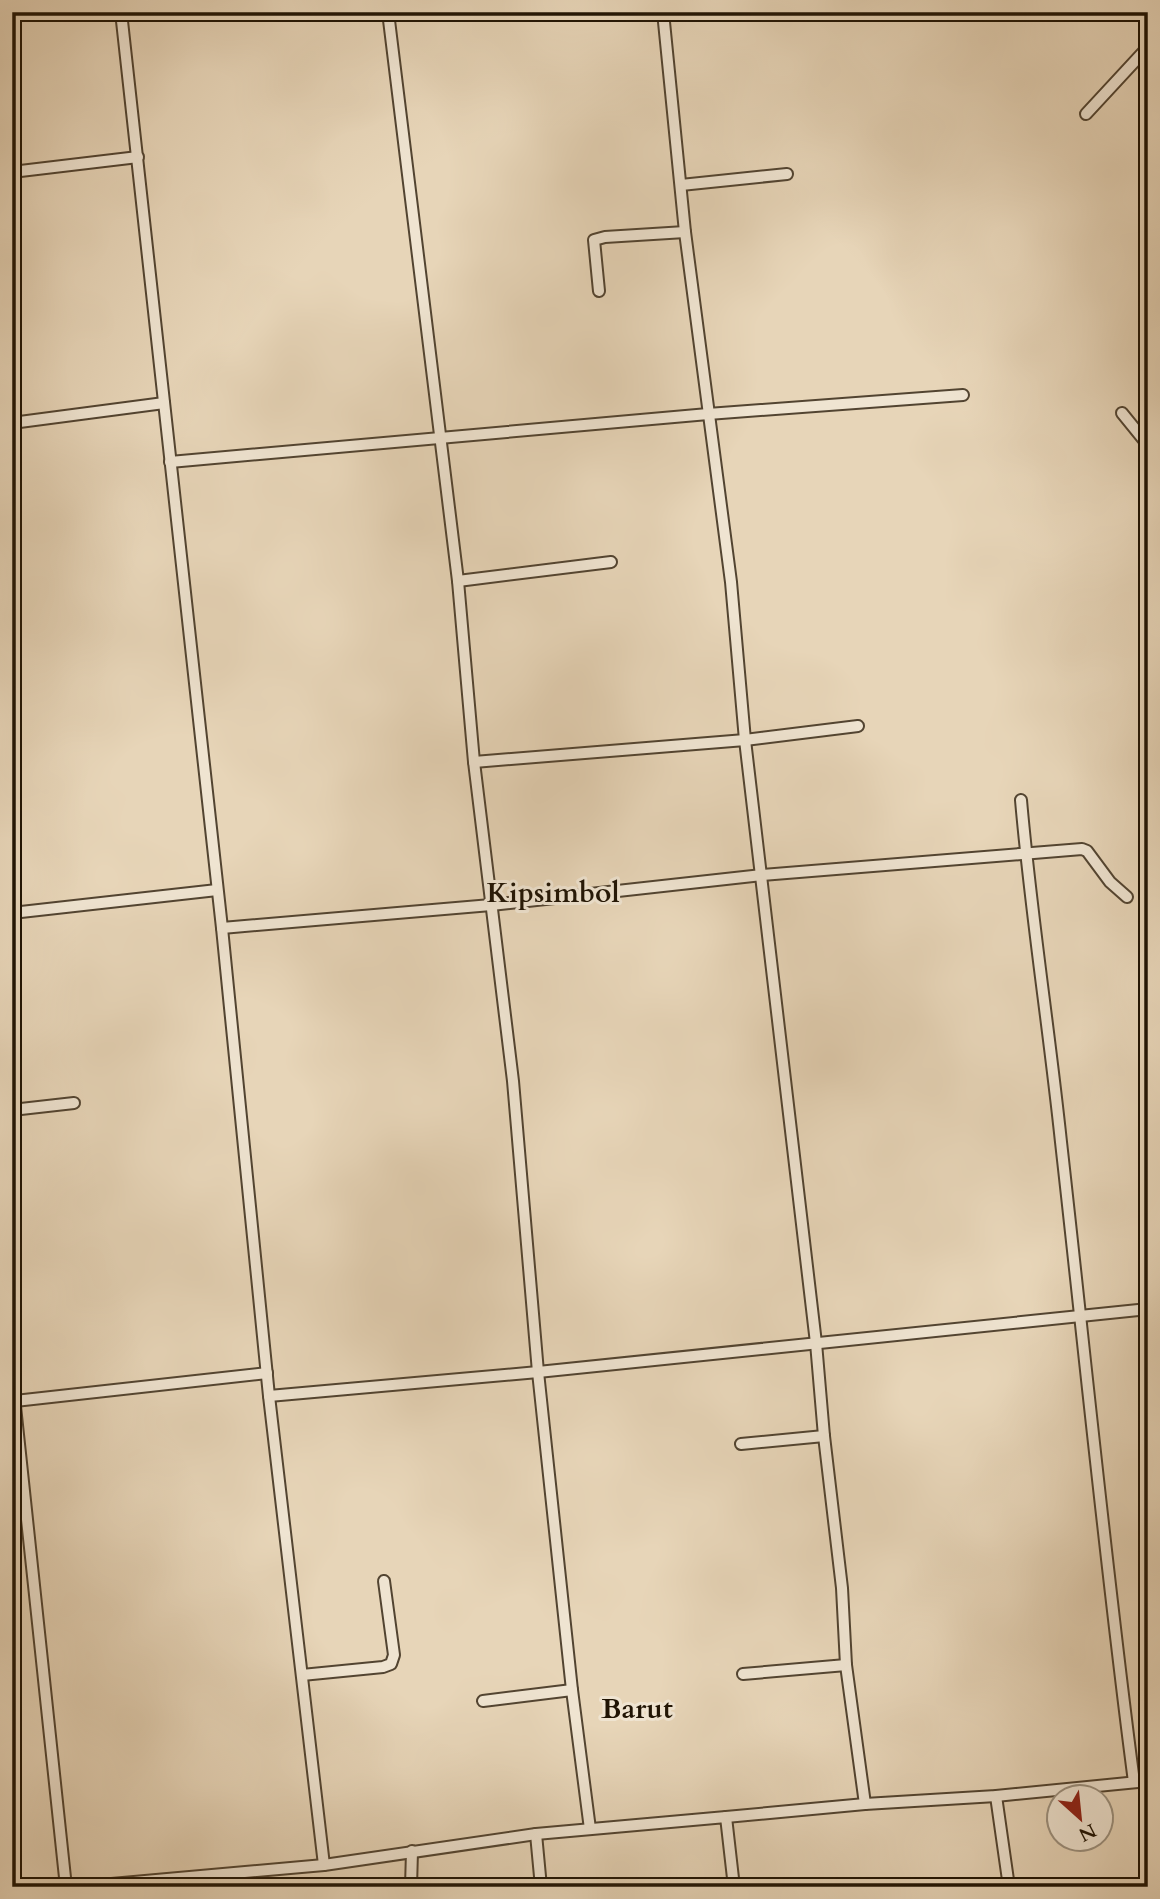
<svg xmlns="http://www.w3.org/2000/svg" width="1160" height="1899" font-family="Cardo,serif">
<rect width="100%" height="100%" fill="#e7d5b8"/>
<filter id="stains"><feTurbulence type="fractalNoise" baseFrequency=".00286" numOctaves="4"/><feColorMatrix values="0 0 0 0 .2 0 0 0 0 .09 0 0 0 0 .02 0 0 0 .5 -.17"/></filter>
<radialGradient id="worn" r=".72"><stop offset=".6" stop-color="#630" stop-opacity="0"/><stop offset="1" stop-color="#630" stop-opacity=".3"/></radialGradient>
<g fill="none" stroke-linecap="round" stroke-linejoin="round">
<g stroke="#524431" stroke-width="14">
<g id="minor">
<polyline points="121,12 222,928 269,1396 324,1865"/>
<polyline points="388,12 458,581 474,762 513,1081 538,1372 572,1690 590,1829"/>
<polyline points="663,12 685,232 731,582 745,740 816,1343 824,1436 842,1588 846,1665 865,1804"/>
<polyline points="1143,12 1148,17"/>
<polyline points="1086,114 1148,47"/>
<polyline points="12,172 138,157"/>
<polyline points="681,185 787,174"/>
<polyline points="599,291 594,240 605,237 685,232"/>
<polyline points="1122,413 1148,445"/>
<polyline points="12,423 164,403"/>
<polyline points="170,462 708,414 963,395"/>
<polyline points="458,581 611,562"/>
<polyline points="474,762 745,740 858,726"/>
<path d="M1021,800C1031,915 1049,1028 1061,1142C1085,1355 1106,1569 1134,1782"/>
<polyline points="12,913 217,890"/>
<polyline points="222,928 491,905 762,875 1082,849 1087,851 1110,882 1127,897"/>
<polyline points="12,1110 74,1103"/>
<polyline points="12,1378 66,1887"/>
<polyline points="269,1396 538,1372 1148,1309"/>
<polyline points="15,1401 267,1373"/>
<polyline points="741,1444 824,1436"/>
<polyline points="743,1674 846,1665"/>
<polyline points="302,1675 383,1667 391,1664 394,1655 384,1581"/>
<polyline points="483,1701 572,1690"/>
<polyline points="996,1796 1009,1887"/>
<polyline points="726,1817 865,1804 996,1796 1148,1781"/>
<polyline points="536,1834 541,1887"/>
<polyline points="78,1887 324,1865 536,1834 726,1817 734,1887"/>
<polyline points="411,1887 412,1851"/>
</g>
</g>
<use href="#minor" stroke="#efe4d1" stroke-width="10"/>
</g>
<g text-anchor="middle" stroke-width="6" stroke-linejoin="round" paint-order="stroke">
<g font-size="28" font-weight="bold" fill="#201404" stroke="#efe4d1">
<text x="553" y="902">Kipsimbol</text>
<text x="637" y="1718">Barut</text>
</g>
</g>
<rect width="1160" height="1899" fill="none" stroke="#e7d5b8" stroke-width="42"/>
<rect x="14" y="14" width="1132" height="1871" fill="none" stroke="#201404" stroke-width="3.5"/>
<rect x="21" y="21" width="1118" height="1857" fill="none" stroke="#201404" stroke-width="2"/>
<g transform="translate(1080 1818) rotate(153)"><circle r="33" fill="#efe4d1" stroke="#9c917f" stroke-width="2"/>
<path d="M0-5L12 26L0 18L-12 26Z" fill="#8f2418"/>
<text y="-10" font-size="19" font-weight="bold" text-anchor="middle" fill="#201404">N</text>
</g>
<rect width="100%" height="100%" filter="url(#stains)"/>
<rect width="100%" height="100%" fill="url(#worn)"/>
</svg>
